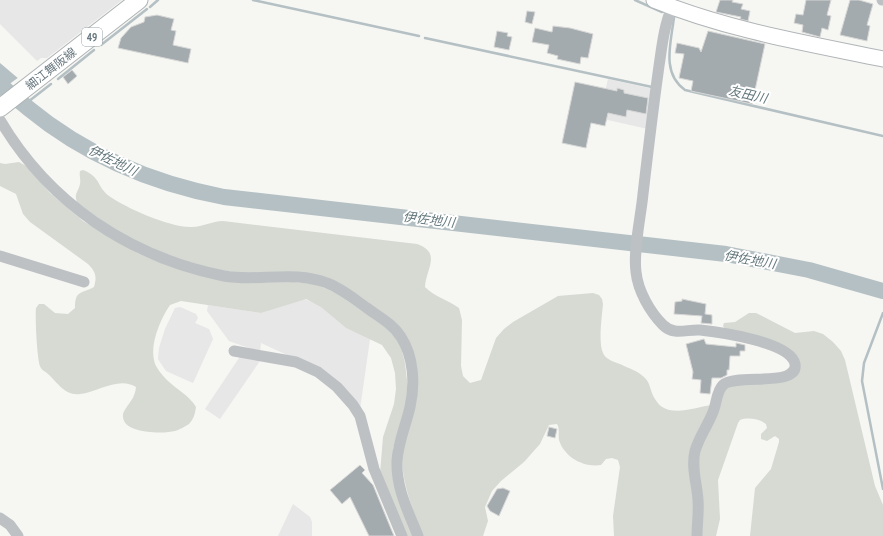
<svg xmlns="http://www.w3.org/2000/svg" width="883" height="536" font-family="'PT Sans Narrow','Noto Sans JP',sans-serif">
<rect width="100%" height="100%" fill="#f6f6f3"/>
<g fill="#e6e7e6">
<polygon points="0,0 122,0 47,58 41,58 37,61 0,24"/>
<polygon points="608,79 653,89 648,129 599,118"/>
<polygon points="304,299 319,305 346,328 370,339 360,409 322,371 261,343 260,352 229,341 207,311 208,305 261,313"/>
<polygon points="180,307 196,314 198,318 195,323 209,329 213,339 193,383 166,371 158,359 159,348 165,329 175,308"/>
<polygon points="241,355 262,358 220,419 205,409"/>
<polygon points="293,504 310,517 312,522 312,536 278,536"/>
</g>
<g fill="#d6dad3">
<path d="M19,162L26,166L50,193L83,221L139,254L159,262L223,280L241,283L293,282L315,284L336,293L384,326L394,336L401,347L405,363L408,389L405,407L393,449L413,536H407L380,473L383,437L394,404L396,389L395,373L391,358L382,345L346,328L321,307L306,299L261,313L181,301L170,305C161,318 150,343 154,360C155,367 162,375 167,380C177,390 189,395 196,407C195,413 194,419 189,424C186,426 179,430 175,431C164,434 124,434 123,417C122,408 135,402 136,387C119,376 98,392 80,394C65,396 58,383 48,374C45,371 41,370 40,366C37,358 35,317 36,308L39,304H44L55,313L68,314L75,308C75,290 81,294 94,287C97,277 96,272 88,264L30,222L23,214L16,194L0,186V163L5,164Z"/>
<path d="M83,170C101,177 97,187 109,196C126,208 171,228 192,227C203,227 212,221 223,221L417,244C442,253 426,268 425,287C435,297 448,300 459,308L462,320L461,366L463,376L470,383L481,380L496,338L504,329L513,322L558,296L593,293L599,295L602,299L603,304C602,316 598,342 603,353C605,359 614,362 620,364C628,368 638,371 644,377C651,383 650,392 655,399C666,419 693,408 711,405L725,386L771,382L797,361L726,330L723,326L724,323L735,322L749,313H756L795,333L814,331L823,334L833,342L841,351L845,360L875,486L883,505V536H750L755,488L771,469L779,442V439L775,436L767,441L761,439V434L767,428L766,424C760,419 748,417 740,420L738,423L718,480L720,519L716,536H614L613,516L620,467L618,460L612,458L606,459L601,465C584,468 564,457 559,440C558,434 560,429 557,424L549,425L540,444L524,462L501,481L492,491L485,507L488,521L483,536H423C413,510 403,487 402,459L412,351L341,284L225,271L202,266L162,253L124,236L78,204C73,194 78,193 80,184C81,179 79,176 80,171Z"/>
</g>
<polygon fill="#b4c0c3" points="0,63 26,85 0,100"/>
<polygon fill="#f6f6f3" points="19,77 22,79 0,96 0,91"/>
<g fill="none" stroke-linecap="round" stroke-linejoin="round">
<g stroke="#b4c0c3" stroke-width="2.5">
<polyline points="253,0 419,36"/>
<polyline points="635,0 662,12"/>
<polyline points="150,7 158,0"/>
<path d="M674,17C671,43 661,73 685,90L883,136"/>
<polyline points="425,38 652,87"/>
<polyline points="101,45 147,9"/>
<polyline points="58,79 94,50"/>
<polyline points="24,105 51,84"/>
<polyline points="883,313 864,363 862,381 883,489"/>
</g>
<path stroke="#b4c0c3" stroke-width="16" d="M0,84C8,93 19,100 28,108C85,155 151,183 224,197L726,254L809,270L883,291"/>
</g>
<g fill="#a3abaf" stroke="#d7d7d6">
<polygon points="720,0 733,0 732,2 743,4 741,9 750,11 748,21 740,19 741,17 716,12"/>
<polygon points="806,0 831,0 827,15 831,16 828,30 822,28 820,37 802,32 803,25 794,23 796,14 803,15"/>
<polygon points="850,0 859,0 873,4 867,25 870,26 867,41 840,35"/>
<polygon points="527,11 535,12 532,24 525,22"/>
<polygon points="157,15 174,19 171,30 176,31 173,45 191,49 188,63 118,48 121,38 131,27 144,22 145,17"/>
<polygon points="553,26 570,28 593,34 588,58 581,57 580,64 557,59 558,56 547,53 549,45 532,42 535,28 552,32"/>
<polygon points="497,31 508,33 507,36 512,37 509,50 494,47"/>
<polygon points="708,31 765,44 752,104 691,91 693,81 679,78 684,54 675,53 677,43 699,48 701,52"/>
<polygon points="72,70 77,76 68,84 63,77"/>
<polygon points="575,82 617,91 617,88 624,90 624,93 648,98 646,114 627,110 626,117 608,113 605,126 591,123 586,148 562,143"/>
<polygon points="682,299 706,304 705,314 712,315 712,324 701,323 702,316 674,314 675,302 682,301"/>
<polygon points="704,339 706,344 736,347 736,343 745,345 745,351 740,351 740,356 730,356 729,370 727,370 727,375 721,378 712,378 710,394 700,393 701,380 692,379 693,372 686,344"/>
<polygon points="549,427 557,429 555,438 547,436"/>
<polygon points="360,465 365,470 362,473 373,485 394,536 369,536 350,497 342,504 330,490"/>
<polygon points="503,488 510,491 499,516 490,511 487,506 497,489"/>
</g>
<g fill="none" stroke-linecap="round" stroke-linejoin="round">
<g stroke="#b0b5b8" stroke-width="17">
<path id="secondary" d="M654,0C728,30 806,43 883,59"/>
</g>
<g stroke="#afb4b6" stroke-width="19">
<polyline id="primary" points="0,108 139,0"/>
</g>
<g stroke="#bdc1c4" stroke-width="11">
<polyline points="882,0 883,0"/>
<path d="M672,7C664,26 662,46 659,66C653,109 648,151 643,194C641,216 633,250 636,272C638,291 650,312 663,325C674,336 687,329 700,330C719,332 791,342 795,364C799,388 735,373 723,385C716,392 717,403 713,412C708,425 699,437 695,451C691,467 697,484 698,500C699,512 697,524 697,536"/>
<path d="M0,120C49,203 129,257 224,276C258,282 294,270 327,283C341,288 354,299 367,308C379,317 393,324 401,337C414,357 415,385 410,407C406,425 398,442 397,461C396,488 408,511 418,536"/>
<polyline points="0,256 84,282"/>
<polyline points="234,351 296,362 318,372 337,387 353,405 360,416 374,469 402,536"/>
<polyline points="0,518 10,525 18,536"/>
</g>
<use href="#secondary" stroke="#fff" stroke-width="15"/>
<use href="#primary" stroke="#fff" stroke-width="17"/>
</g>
<g text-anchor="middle" stroke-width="4" stroke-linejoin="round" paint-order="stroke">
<rect fill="#fff" stroke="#96a0a6" stroke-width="1" x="82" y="28" width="20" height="18" rx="3"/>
<g font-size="11" font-weight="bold" fill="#697880">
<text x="92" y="41">49</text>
</g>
<g font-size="12" fill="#697880" stroke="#fff">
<text transform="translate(51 69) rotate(-38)" y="4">細江舞阪線</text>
</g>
<g font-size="13" font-style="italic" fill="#64787d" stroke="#fff">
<text transform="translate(748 94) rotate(13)" y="5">友田川</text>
<text transform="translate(113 160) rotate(26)" y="5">伊佐地川</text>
<text transform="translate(429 219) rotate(7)" y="5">伊佐地川</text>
<text transform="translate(750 259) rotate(10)" y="5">伊佐地川</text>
</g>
</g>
</svg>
